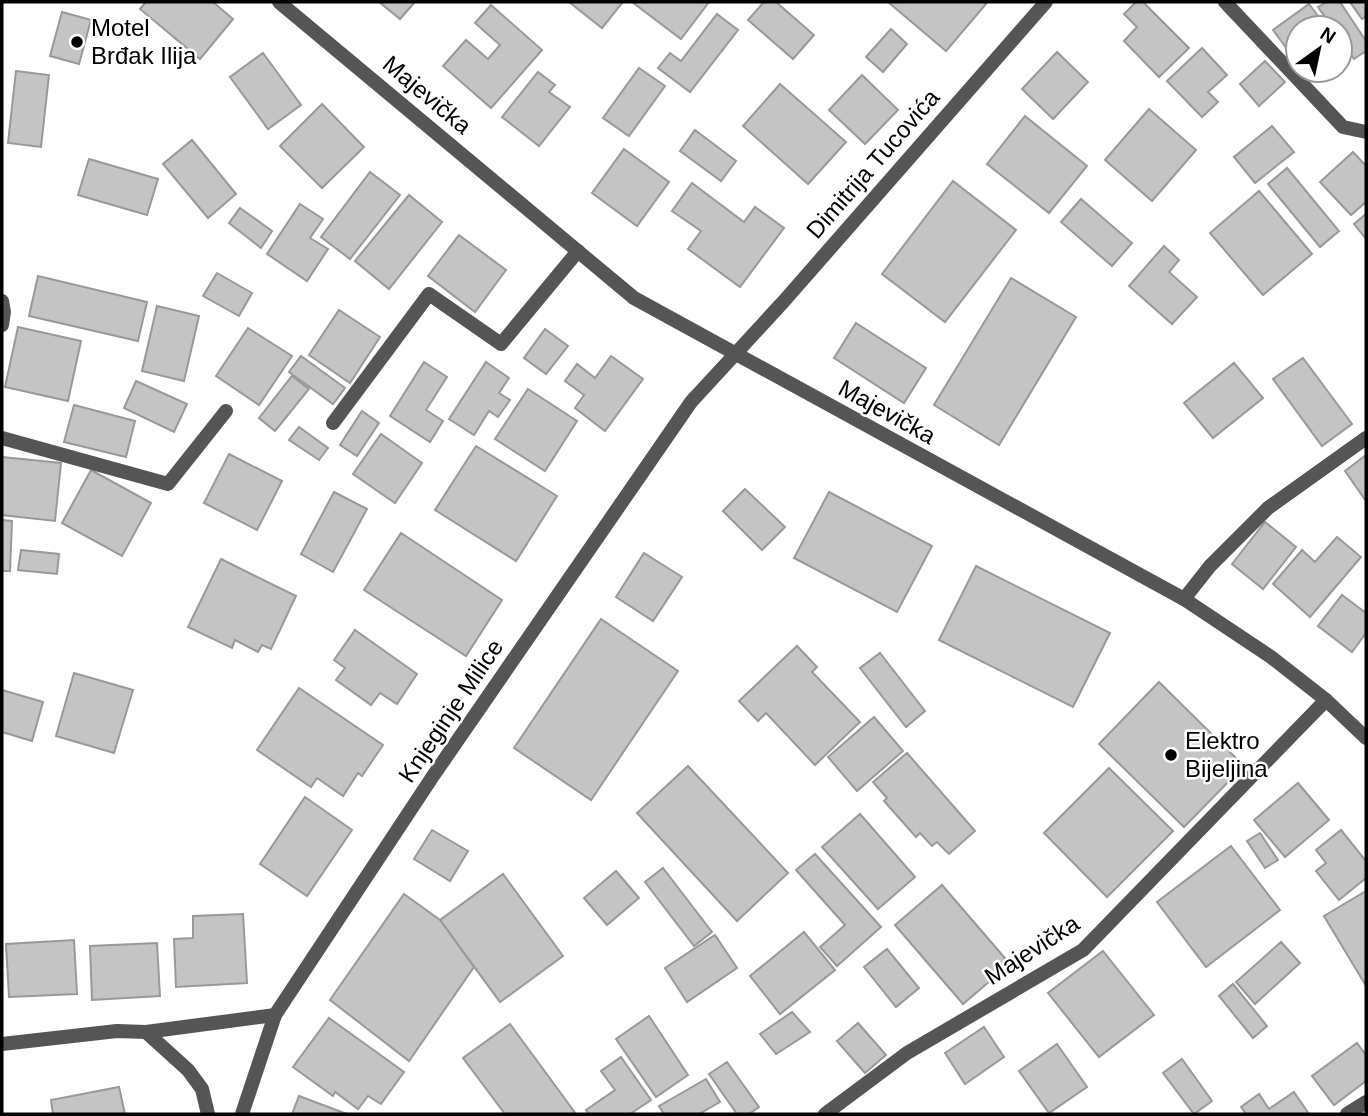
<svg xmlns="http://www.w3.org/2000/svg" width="1368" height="1116" font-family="Helvetica,sans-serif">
<rect width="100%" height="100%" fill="#fff"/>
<g fill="#c4c4c4" stroke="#999" stroke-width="2">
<polygon points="146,2 213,2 233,19 200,59 140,9"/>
<polygon points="379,2 415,2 400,19"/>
<polygon points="569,2 623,2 602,28"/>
<polygon points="632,2 709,2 681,39"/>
<polygon points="764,2 776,2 814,35 793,59 748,20"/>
<polygon points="888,2 983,2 986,4 946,51"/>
<polygon points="1136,2 1143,2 1189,48 1159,77 1124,41 1137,27 1124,14"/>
<polygon points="1327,2 1340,2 1366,41 1366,51 1354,59 1340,39 1340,28 1333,28 1318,7"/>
<polygon points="1350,2 1366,2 1366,16 1362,19"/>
<polygon points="1309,4 1327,28 1298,28 1298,64 1273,30"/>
<polygon points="491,5 542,50 491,108 443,66 466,40 488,59 500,45 475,23"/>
<polygon points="62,12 91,20 79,64 50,56"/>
<polygon points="717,14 738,30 690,92 658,68 670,53 681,61"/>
<polygon points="891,29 907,44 883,72 866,57"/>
<polygon points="1202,48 1227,75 1208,92 1218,102 1202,117 1167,81"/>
<polygon points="1057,52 1088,82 1053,119 1022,89"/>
<polygon points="263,53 301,105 268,129 230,77"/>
<polygon points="1265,61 1285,82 1259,106 1240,84"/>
<polygon points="639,68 665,86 629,136 603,118"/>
<polygon points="16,71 49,75 41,147 8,143"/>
<polygon points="538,72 555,85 549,92 570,107 539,146 502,117"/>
<polygon points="862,75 898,110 865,144 829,110"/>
<polygon points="780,84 846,142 808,184 743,126"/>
<polygon points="322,104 364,147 322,188 280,146"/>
<polygon points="1149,109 1196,150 1152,201 1105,160"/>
<polygon points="1025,116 1087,166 1049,213 987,164"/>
<polygon points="1272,126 1294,152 1255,183 1234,157"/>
<polygon points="695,130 736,161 721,181 680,151"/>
<polygon points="192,140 236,194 208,218 163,164"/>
<polygon points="624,149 669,182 637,226 592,193"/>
<polygon points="1353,152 1366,166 1366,202 1351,215 1320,182"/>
<polygon points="89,159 158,179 147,215 78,195"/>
<polygon points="1287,168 1339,231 1320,247 1268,184"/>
<polygon points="370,172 400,195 350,259 321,237"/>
<polygon points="953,181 1016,230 945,322 882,274"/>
<polygon points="692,183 744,222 755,207 784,228 740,287 688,249 701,231 672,211"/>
<polygon points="1259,191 1312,254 1263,295 1210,233"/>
<polygon points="409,195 442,222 389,289 355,261"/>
<polygon points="1081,199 1132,243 1112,266 1061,222"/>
<polygon points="300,204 323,219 310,238 328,249 307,281 267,254"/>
<polygon points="240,208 272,231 261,248 229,223"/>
<polygon points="1366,214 1366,239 1354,224"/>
<polygon points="459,235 506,270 475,312 428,276"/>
<polygon points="1164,246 1179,260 1169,272 1197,297 1172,324 1129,286"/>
<polygon points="217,273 252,293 239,316 203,296"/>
<polygon points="38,276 147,302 138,341 29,316"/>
<polygon points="1011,278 1076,317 999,445 934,405"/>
<polygon points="157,306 199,316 184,381 142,371"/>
<polygon points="339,310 380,337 350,383 309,355"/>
<polygon points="856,323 926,368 904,403 834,358"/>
<polygon points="18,327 81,341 68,401 5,387"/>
<polygon points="248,328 292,356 259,405 216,376"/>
<polygon points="545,329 568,346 546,374 524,358"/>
<polygon points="301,356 345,388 333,404 289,372"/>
<polygon points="611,356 643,379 605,431 575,408 584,395 565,381 577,364 595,378"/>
<polygon points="1303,358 1352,424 1322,446 1273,379"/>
<polygon points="424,362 447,377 426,410 443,421 430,442 390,416"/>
<polygon points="486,362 509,378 499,393 510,400 498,417 489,411 474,435 449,419"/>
<polygon points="1234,363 1263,398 1213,438 1184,403"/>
<polygon points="292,376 309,389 275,431 259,418"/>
<polygon points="136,381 187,404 174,432 124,408"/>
<polygon points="528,389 577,421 545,471 495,439"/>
<polygon points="74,405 135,421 126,457 64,442"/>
<polygon points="362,411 379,423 357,456 340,445"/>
<polygon points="299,427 328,448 319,460 289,440"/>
<polygon points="381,434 422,463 395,503 353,474"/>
<polygon points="476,446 557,496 516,561 435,510"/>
<polygon points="229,454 282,481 257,530 204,503"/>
<polygon points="1366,455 1366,501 1345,471"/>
<polygon points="2,457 61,463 55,521 2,515"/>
<polygon points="91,470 151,503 122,556 62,523"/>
<polygon points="745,489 785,527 762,550 723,511"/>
<polygon points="334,492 367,509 333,572 301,554"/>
<polygon points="829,492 932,546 897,612 794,558"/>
<polygon points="2,520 12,521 10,571 2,571"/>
<polygon points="1265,522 1296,547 1263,589 1232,564"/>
<polygon points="401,533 502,600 466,656 364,590"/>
<polygon points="1337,537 1361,557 1310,617 1273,584 1302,550 1315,562"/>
<polygon points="21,550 59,554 57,574 18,570"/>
<polygon points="644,553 682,577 653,621 616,597"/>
<polygon points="221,559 296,596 271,649 262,645 258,652 235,640 232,648 188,627"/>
<polygon points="976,566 1110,633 1073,707 939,640"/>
<polygon points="1342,595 1366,613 1366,633 1352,652 1318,626"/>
<polygon points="601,619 678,671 591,800 514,748"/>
<polygon points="355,630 417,674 397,704 380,693 371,705 336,680 345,668 334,660"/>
<polygon points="797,646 817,667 812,672 860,722 815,765 766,713 758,721 739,701"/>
<polygon points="880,653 925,711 906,727 860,668"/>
<polygon points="74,673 133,690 114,753 56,736"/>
<polygon points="1159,682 1244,766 1184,827 1099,744"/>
<polygon points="299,688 383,745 362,776 358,773 343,796 317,778 311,787 257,750"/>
<polygon points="2,690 43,702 32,741 2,732"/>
<polygon points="874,717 903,751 857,791 828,757"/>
<polygon points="907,753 975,831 949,854 937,842 932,846 920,833 916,837 884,801 887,798 873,782"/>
<polygon points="688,766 788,873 737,921 637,813"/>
<polygon points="1109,768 1173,831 1107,897 1044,833"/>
<polygon points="1298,783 1329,820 1285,857 1254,820"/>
<polygon points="305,797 352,830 307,896 260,864"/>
<polygon points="860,814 915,877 878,909 822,847"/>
<polygon points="432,830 468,851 450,881 414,859"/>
<polygon points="1341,830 1366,861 1366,878 1339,900 1316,871 1326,863 1316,850"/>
<polygon points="1260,833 1278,860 1265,868 1247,841"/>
<polygon points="1231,846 1280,910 1206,967 1157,902"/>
<polygon points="815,854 881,927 837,966 820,947 845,925 796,870"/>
<polygon points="663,868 712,932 694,946 645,882"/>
<polygon points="616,871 639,898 607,925 584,898"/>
<polygon points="503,874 563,956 500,1002 440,920"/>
<polygon points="942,885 1010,964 963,1004 895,925"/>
<polygon points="1366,891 1366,986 1324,916"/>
<polygon points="404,894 440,920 474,967 409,1061 330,1000"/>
<polygon points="243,914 247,983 176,987 174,939 193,938 193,916"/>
<polygon points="804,932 835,970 780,1014 750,976"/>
<polygon points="715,935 737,968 687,1002 665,968"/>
<polygon points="74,940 77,994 9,997 6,944"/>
<polygon points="1281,942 1300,963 1255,1004 1236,982"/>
<polygon points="157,943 160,996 92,1000 90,946"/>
<polygon points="887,949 919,988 896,1007 864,967"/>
<polygon points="1103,951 1154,1015 1099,1057 1048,993"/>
<polygon points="1233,984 1267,1026 1253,1038 1219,996"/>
<polygon points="792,1012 810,1032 776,1054 760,1034"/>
<polygon points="649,1016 688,1075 656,1097 616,1039"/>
<polygon points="329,1018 404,1072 381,1104 368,1096 358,1109 335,1092 333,1096 293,1067"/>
<polygon points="858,1023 886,1055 865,1073 837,1041"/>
<polygon points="510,1024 576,1114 505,1114 463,1058"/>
<polygon points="984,1027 1004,1057 965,1084 945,1053"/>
<polygon points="1357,1043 1366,1055 1366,1081 1334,1105 1312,1076"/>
<polygon points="1057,1044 1087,1087 1049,1113 1019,1071"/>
<polygon points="621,1057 651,1100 630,1114 589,1114 586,1110 615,1090 601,1071"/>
<polygon points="1182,1059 1212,1101 1194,1114 1163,1073"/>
<polygon points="727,1062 759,1107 749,1114 737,1114 709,1074"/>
<polygon points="706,1079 720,1102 699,1114 664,1114 659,1106"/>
<polygon points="119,1087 125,1114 53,1114 51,1100"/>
<polygon points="1294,1092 1309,1114 1246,1114 1241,1107 1259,1094 1269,1109"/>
<polygon points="299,1096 347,1114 292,1114"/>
</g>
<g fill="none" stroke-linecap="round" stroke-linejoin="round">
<g stroke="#555" stroke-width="14">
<polyline points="1225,2 1343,127 1366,132"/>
<polyline points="2,301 4,312 2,325"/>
<polyline points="333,423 429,294 501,344 578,251"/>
<polyline points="2,438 168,484 226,411"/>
<polyline points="1184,599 1210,566 1268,508 1366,438"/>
<polyline points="825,1114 907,1053 1083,950 1326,700"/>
<polyline points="1347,1114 1366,1102"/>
</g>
<g stroke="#555" stroke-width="14">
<polyline points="279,2 634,298 1184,599 1271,657 1326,700 1366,738"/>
<polyline points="146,1032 188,1070 202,1089 208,1114"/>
<polyline points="2,1044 117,1031 146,1032 275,1015"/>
<polyline points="242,1114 275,1015 433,776 691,402 784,301 1046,2"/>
</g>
</g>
<g fill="#000" stroke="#fff" stroke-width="2.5">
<circle cx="77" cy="42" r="7"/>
<circle cx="1171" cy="755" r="7"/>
</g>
<g text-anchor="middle" stroke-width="5" stroke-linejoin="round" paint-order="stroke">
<g font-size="24" fill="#000" stroke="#fff" text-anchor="start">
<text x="91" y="36">Motel<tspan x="91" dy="28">Brđak Ilija</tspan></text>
<text x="1185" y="749">Elektro<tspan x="1185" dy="28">Bijeljina</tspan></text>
</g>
<g font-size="24" fill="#000" stroke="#fff">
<text transform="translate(427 95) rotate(40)" y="8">Majevička</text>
<text transform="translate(873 164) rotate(-49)" y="8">Dimitrija Tucovića</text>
<text transform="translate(887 412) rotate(29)" y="8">Majevička</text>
<text transform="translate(451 711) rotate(-56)" y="8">Knjeginje Milice</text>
<text transform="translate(1032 950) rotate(-33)" y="8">Majevička</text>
</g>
</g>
<rect width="1368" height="1116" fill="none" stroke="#000000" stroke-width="7"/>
<g transform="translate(1319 49) rotate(33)"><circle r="33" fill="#ffffff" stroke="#999999" stroke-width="2"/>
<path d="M0-5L12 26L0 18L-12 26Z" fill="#000000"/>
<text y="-10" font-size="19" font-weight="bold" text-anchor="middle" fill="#000000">N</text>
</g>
</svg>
